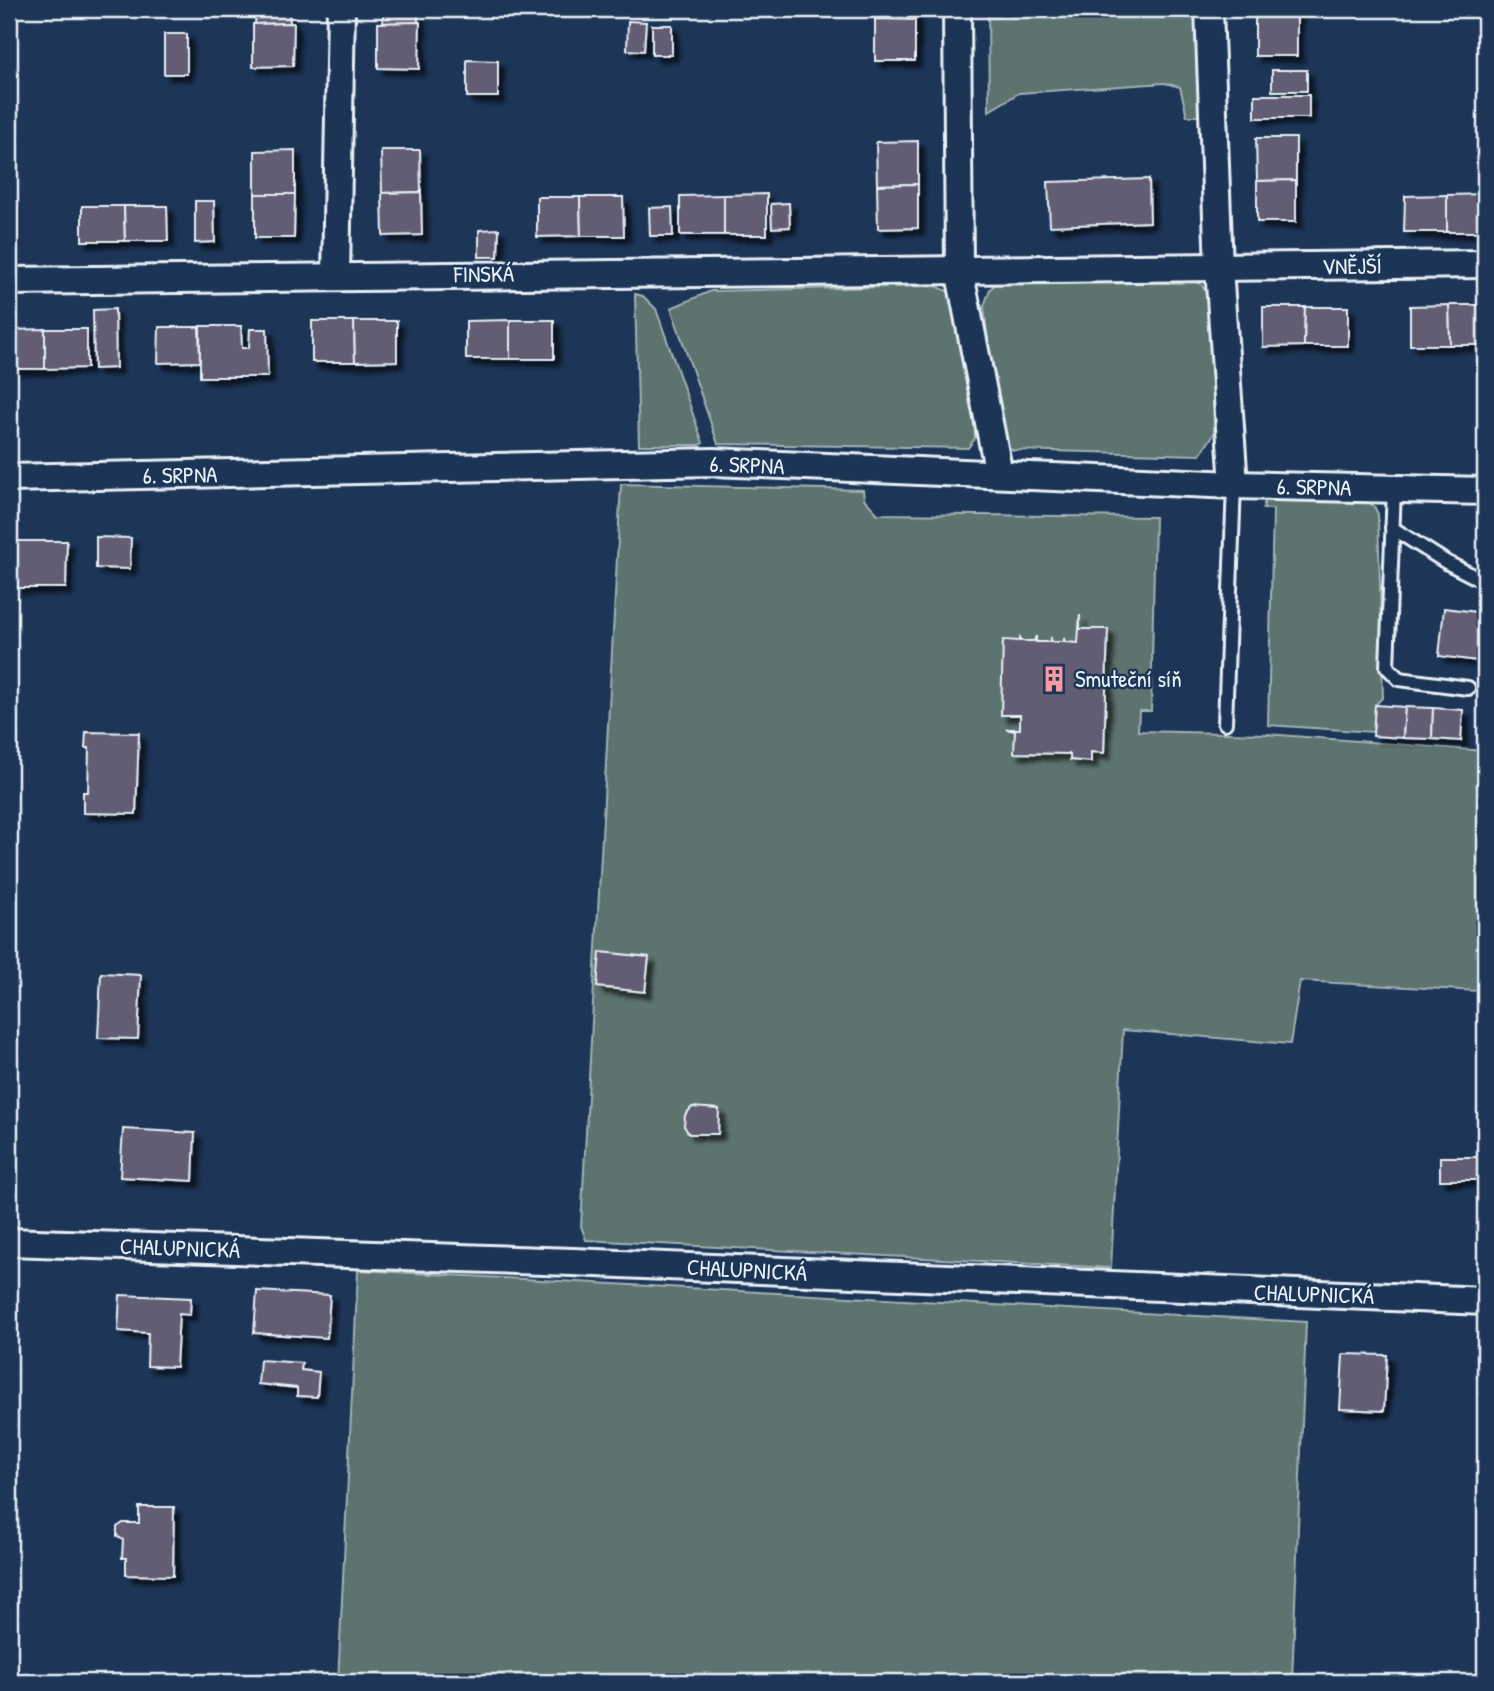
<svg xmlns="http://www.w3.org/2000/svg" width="1494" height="1691" font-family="'Patrick Hand',sans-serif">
<defs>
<filter id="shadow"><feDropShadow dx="6" dy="6" stdDeviation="2" flood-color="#0009"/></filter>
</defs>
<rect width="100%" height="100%" fill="#1d3557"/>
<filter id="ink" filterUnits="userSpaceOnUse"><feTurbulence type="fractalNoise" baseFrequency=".0143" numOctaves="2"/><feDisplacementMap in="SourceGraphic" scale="14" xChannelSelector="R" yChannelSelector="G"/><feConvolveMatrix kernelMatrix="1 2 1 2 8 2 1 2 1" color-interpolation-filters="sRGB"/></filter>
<g filter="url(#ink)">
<g fill="#5d736f" stroke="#a2b2b4" stroke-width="2">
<polygon points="988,9 1201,9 1202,116 1187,116 1180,87 1165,83 1019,93 989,111"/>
<polygon points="1188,280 1201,284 1209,296 1211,314 1214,434 1200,455 1013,450 1005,445 997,429 984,306 990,289 997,283"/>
<polygon points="936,286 954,294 970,346 975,438 968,448 718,444 671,308 711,291"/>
<polygon points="635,294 643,296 656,309 703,443 700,445 639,445"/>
<polygon points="621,484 863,490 864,499 878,514 1155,517 1151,711 1139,711 1138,731 1267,734 1485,751 1485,863 1478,991 1300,981 1290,1044 1123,1030 1111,1268 586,1240 581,1226"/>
<polygon points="1271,499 1367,502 1374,506 1378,514 1383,697 1375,705 1373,732 1268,725 1273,509 1263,509 1265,500"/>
<polygon points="358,1270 1306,1322 1292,1682 338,1682"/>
</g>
<g fill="#625d73" stroke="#e8f1f8" stroke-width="2" filter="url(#shadow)">
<polygon points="256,9 289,9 290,23 255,24"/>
<polygon points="383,9 418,9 418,22 383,23"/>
<polygon points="874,9 915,9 915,20 875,19"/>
<rect x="1255" y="9" width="42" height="4"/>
<rect x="1255" y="13" width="42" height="43"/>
<polygon points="875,19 915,20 915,61 875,61"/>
<polygon points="628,21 646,22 644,51 627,50"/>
<polygon points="420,22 419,69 378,68 378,23"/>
<polygon points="294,23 293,66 253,67 253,24"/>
<rect x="652" y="25" width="20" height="30"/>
<rect x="164" y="34" width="23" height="40"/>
<polygon points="467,60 498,61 498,97 467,97"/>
<rect x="1272" y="70" width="35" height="21"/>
<rect x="1255" y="95" width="54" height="23"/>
<polygon points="1256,138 1296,138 1296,180 1257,181"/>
<polygon points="918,141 918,184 877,185 876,142"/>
<polygon points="295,150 295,194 255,194 255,151"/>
<polygon points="381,150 420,150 421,192 382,193"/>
<polygon points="1149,179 1150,222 1050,226 1048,182"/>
<polygon points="1296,180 1296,222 1257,222 1257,181"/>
<polygon points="918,184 918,228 878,229 877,185"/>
<polygon points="421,192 422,235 383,236 382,193"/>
<polygon points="255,194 295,194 294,238 255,238"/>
<polygon points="767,194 767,235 724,235 724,195"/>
<polygon points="1485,194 1485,232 1447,232 1447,195"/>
<polygon points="724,195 724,235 680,235 680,196"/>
<polygon points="1447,195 1447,232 1404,232 1405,196"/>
<polygon points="537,197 580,197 581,236 537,237"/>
<polygon points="580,197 623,197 624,236 581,236"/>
<polygon points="195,201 214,201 215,242 195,243"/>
<polygon points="789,203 790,227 772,228 771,204"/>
<rect x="9" y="204" width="3" height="39"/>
<polygon points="82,206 124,206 125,241 82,241"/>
<polygon points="124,206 167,206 168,241 125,241"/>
<polygon points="672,207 673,236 650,236 649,208"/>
<polygon points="499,229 498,257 479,257 479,230"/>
<polygon points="1449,305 1485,305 1485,345 1450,345"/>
<polygon points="1449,305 1450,345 1410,345 1410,306"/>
<polygon points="1263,307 1305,307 1304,346 1263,347"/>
<polygon points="1305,307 1348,307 1348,346 1304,346"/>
<polygon points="115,309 116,368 94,369 93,310"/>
<polygon points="510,320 510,359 466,359 466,321"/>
<rect x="510" y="320" width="44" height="39"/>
<polygon points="312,321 354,321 355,362 312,362"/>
<polygon points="354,321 397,321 397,361 355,362"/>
<polygon points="200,326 241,326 242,348 249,348 250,329 267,329 268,377 200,377"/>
<polygon points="159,327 199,327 200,362 158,363"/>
<polygon points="45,329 87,329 87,368 45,369"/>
<polygon points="45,329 45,369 9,369 9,330"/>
<polygon points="96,537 131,538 130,569 96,568"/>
<polygon points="16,541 67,541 66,588 16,588"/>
<polygon points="1444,608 1485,613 1485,662 1439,656"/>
<polygon points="1080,615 1080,629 1108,629 1104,753 1091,752 1091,762 1070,760 1070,754 1014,753 1015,731 1006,729 1020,729 1020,715 1001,715 1003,640 1020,641 1020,638 1022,641 1034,641 1036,636 1036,642 1049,642 1051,637 1051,642 1064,642 1064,638 1065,642 1078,643"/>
<polygon points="1375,705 1405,707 1403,738 1373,736"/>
<polygon points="1405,707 1433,708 1432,739 1403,738"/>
<polygon points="1433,708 1463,710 1461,741 1432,739"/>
<polygon points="86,732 139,733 136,814 83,813 83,792 88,792 89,748 85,748"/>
<polygon points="600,952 649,957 645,992 597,987"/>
<polygon points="101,973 141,975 138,1039 98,1038"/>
<polygon points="692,1107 719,1109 718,1134 689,1134 684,1126 685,1115"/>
<polygon points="123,1129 195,1133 193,1181 120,1177"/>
<rect x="1440" y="1157" width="40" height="23"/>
<polygon points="257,1291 330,1295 327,1338 254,1333"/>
<polygon points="120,1295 191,1298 190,1315 179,1314 176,1367 147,1366 148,1333 118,1331"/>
<polygon points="1343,1354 1387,1355 1384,1411 1340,1409"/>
<polygon points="260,1360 302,1363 301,1370 319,1372 317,1397 297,1396 297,1388 258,1384"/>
<polygon points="139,1507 174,1507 173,1576 126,1575 126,1558 122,1558 123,1540 117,1536 117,1527 123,1523 139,1523"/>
</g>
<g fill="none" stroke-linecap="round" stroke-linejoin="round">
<g stroke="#e8f1f8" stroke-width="18">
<g id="service">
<polyline points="1394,489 1387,667 1399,679 1468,688"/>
<polyline points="1392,528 1446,562 1485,582"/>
<polyline points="1225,723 1234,485"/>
</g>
</g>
<g stroke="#e8f1f8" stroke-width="32">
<g id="minor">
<polyline points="957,9 959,269 999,474"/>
<polyline points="1209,9 1219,268 1234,485"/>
<polyline points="336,276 341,9"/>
<polyline points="9,281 1485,264"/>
<polyline points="9,478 713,462 1234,485 1485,491"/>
<polyline points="9,1242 573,1262 1485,1301"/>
</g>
</g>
<use href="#service" stroke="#1d3557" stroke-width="12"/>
<use href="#minor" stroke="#1d3557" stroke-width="26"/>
</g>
</g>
<defs>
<g id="building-bare" transform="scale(2.1)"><path d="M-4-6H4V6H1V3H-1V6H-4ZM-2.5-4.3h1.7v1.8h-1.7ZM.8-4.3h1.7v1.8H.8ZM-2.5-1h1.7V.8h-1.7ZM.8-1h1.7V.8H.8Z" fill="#ff9aa2" stroke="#1d3557" stroke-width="2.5" paint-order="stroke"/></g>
</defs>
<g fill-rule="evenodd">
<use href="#building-bare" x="1054" y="679"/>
</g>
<g text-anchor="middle" stroke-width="5" stroke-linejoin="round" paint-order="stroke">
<g font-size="23" fill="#e8f1f8" stroke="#1d3557">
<text transform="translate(1352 266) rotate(-1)" y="8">VNĚJŠÍ</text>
<text transform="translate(484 274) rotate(-1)" y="8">FINSKÁ</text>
<text transform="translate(747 465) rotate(2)" y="8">6. SRPNA</text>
<text transform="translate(180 475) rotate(-1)" y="8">6. SRPNA</text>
<text transform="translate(1314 487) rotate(1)" y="8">6. SRPNA</text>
<text transform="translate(180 1248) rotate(2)" y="8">CHALUPNICKÁ</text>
<text transform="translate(747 1270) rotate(3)" y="8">CHALUPNICKÁ</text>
<text transform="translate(1314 1294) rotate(2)" y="8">CHALUPNICKÁ</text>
</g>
<g font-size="23" fill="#e8f1f8" stroke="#1d3557" text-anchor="start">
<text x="1075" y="687">Smuteční síň</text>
</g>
</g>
<rect width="1494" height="1691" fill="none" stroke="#1d3557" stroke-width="35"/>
<rect x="18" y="18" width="1459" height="1656" fill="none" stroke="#e8f1f8" stroke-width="2.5" filter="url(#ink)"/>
</svg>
